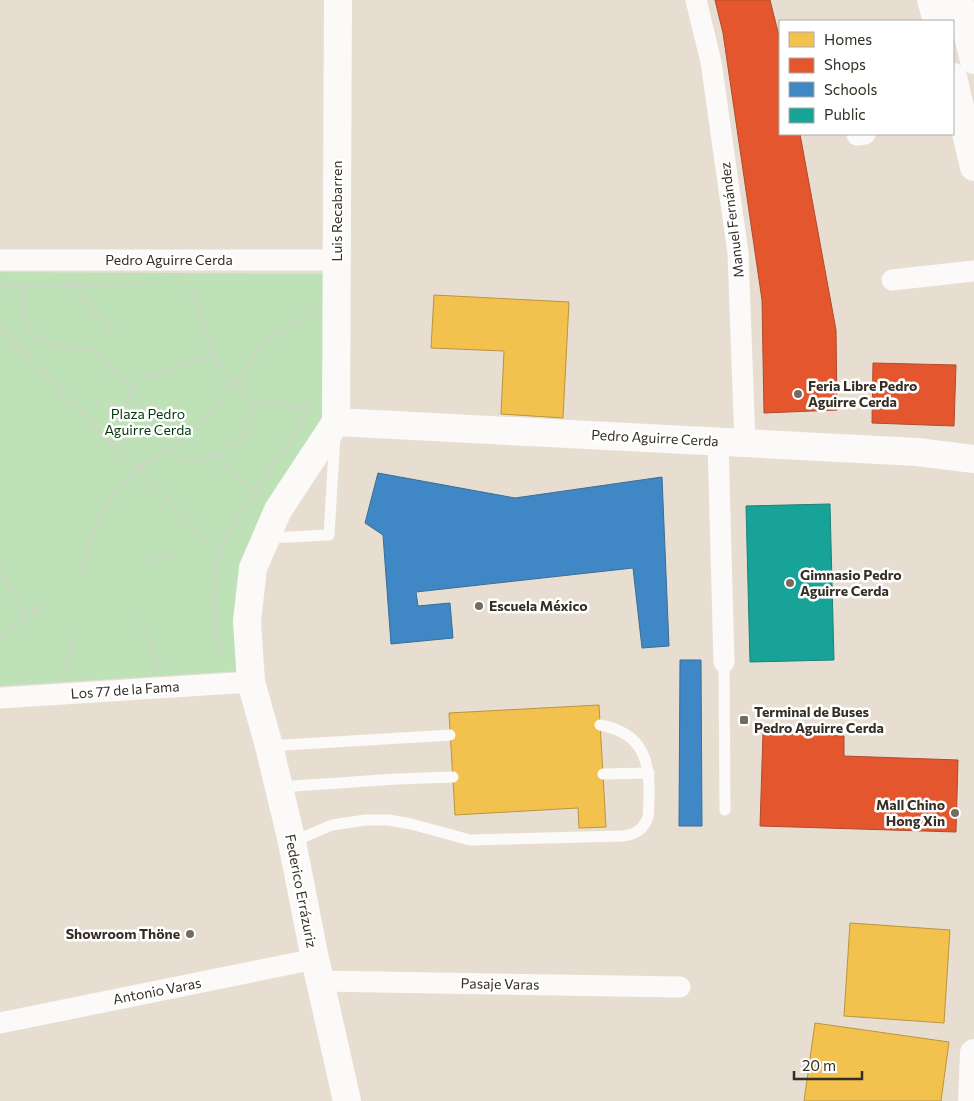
<svg xmlns="http://www.w3.org/2000/svg" width="974" height="1101" font-family="Commissioner,sans-serif">
<rect width="100%" height="100%" fill="#e7ded1"/>
<polygon fill="#bfe1b7" points="0,272 332,274 329,417 270,506 242,671 0,686"/>
<g fill="#f2c14e" stroke="#b99542">
<polygon points="434,295 569,302 563,418 501,414 504,351 431,348"/>
<polygon points="599,705 606,827 579,828 578,808 455,815 449,713"/>
<polygon points="850,923 950,930 944,1023 844,1016"/>
<polygon points="815,1023 949,1042 941,1101 804,1101"/>
</g>
<g fill="#e4572e" stroke="#af4b2b">
<polygon points="715,0 770,0 780,40 780,134 800,134 836,330 837,410 764,413 762,300 723,33"/>
<polygon points="873,363 956,365 954,426 872,423"/>
<polygon points="763,733 844,736 844,756 958,760 956,832 760,826"/>
</g>
<g fill="#3f88c5" stroke="#3c6d95">
<polygon points="378,473 515,498 662,477 669,646 642,648 633,568 416,592 418,606 450,603 453,638 391,644 383,535 365,523"/>
<polygon points="680,660 701,660 702,826 679,826"/>
</g>
<polygon fill="#17a398" stroke="#208076" points="830,504 834,660 750,662 746,506"/>
<g fill="none" stroke-linecap="round" stroke-linejoin="round">
<g stroke="#d2d0cc" stroke-width="3" stroke-dasharray="2.5 2.5" stroke-linecap="butt">
<polyline points="28,286 23,293 23,316 34,334 49,345 93,351 124,380 135,387"/>
<polyline points="74,286 114,335"/>
<polyline points="0,287 148,284"/>
<polyline points="0,327 118,451 138,469 219,553"/>
<polyline points="252,406 268,402 307,411"/>
<polyline points="118,451 127,433 127,403 135,387 148,376 214,356"/>
<polyline points="164,451 193,461 216,456 241,438 253,420 252,406 234,383 220,367 209,345 204,323 187,284"/>
<polyline points="216,456 228,472 257,489"/>
<polyline points="144,560 173,558"/>
<polyline points="0,567 25,616"/>
<polyline points="81,567 90,539 99,516 115,495 138,469 164,451 182,440 210,413 267,341 313,311"/>
<polyline points="138,620 160,667"/>
<polyline points="0,637 25,616 49,602"/>
<polyline points="222,654 215,627 213,590 219,553 242,510 271,466 293,438 307,411 309,395"/>
<polyline points="63,673 76,636"/>
</g>
<g stroke="#fbfaf8" stroke-width="11">
<polyline points="268,538 329,535 335,435"/>
<polyline points="724,662 725,810"/>
<polyline points="269,746 450,735"/>
<polyline points="603,774 649,773"/>
<polyline points="279,787 397,779 453,777"/>
<path d="M292,842L332,825L366,820H389L411,824L470,840L622,836C635,835 644,829 648,817C649,808 649,798 649,789C649,753 637,732 600,725"/>
</g>
<g stroke="#fbfaf8" stroke-width="21">
<polyline points="696,0 711,62 738,253 745,443"/>
<polyline points="857,135 865,134"/>
<polyline points="0,260 337,260"/>
<polyline points="892,280 974,271"/>
<polyline points="718,442 724,662"/>
<polyline points="0,698 251,682"/>
<polyline points="320,981 680,987"/>
<polyline points="0,1023 315,959"/>
</g>
<g stroke="#fbfaf8" stroke-width="28">
<polyline points="336,422 278,510 253,568 247,621 251,682 269,746 292,842 315,959 347,1101"/>
<polyline points="336,422 917,452 974,459"/>
<polyline points="336,422 338,0"/>
</g>
<g stroke="#fbfaf8" stroke-width="28">
<polyline points="931,0 937,21"/>
<polyline points="959,0 974,60"/>
<polyline points="953,77 974,167"/>
<polyline points="972,1101 974,1053"/>
</g>
</g>
<g fill="#736c61" stroke="#fff" stroke-width="2">
<circle cx="798" cy="394" r="5"/>
<circle cx="790" cy="583" r="5"/>
<circle cx="479" cy="606" r="5"/>
<rect x="739" y="715" width="10" height="10" rx="2.5"/>
<circle cx="955" cy="813" r="5"/>
<circle cx="190" cy="934" r="5"/>
</g>
<g text-anchor="middle" stroke-width="5" stroke-linejoin="round" paint-order="stroke">
<g font-size="14" fill="#342e25" stroke="#fff">
<text transform="translate(337 211) rotate(-90)" y="5">Luis Recabarren</text>
<text transform="translate(732 220) rotate(-97)" y="5">Manuel Fernández</text>
<text x="169" y="265">Pedro Aguirre Cerda</text>
<text transform="translate(655 438) rotate(3)" y="5">Pedro Aguirre Cerda</text>
<text transform="translate(125 690) rotate(-4)" y="5">Los 77 de la Fama</text>
<text transform="translate(301 891) rotate(79)" y="5">Federico Errázuriz</text>
<text transform="translate(500 984) rotate(1)" y="5">Pasaje Varas</text>
<text transform="translate(157 991) rotate(-11)" y="5">Antonio Varas</text>
</g>
<g font-size="14" font-weight="bold" fill="#342e25" stroke="#fff" text-anchor="start">
<text x="808" y="391">Feria Libre Pedro<tspan x="808" dy="16">Aguirre Cerda</tspan></text>
<text x="800" y="580">Gimnasio Pedro<tspan x="800" dy="16">Aguirre Cerda</tspan></text>
<text x="489" y="611">Escuela México</text>
<text x="754" y="717">Terminal de Buses<tspan x="754" dy="16">Pedro Aguirre Cerda</tspan></text>
<text x="945" y="810" text-anchor="end">Mall Chino<tspan x="945" dy="16">Hong Xin</tspan></text>
<text x="180" y="939" text-anchor="end">Showroom Thöne</text>
</g>
<g font-size="14" fill="#003909" stroke="#fff">
<text x="148" y="419">Plaza Pedro<tspan x="148" dy="16">Aguirre Cerda</tspan></text>
</g>
</g>
<rect x="779" y="20" width="175" height="115" fill="#ffffff" stroke="#aeaba8"/>
<rect x="789" y="32" width="25" height="15" fill="#f2c14e" stroke="#aeaba8"/>
<text x="824" y="45" font-size="15" fill="#342e25">Homes</text>
<rect x="789" y="58" width="25" height="15" fill="#e4572e" stroke="#aeaba8"/>
<text x="824" y="70" font-size="15" fill="#342e25">Shops</text>
<rect x="789" y="82" width="25" height="15" fill="#3f88c5" stroke="#aeaba8"/>
<text x="824" y="95" font-size="15" fill="#342e25">Schools</text>
<rect x="789" y="108" width="25" height="15" fill="#17a398" stroke="#aeaba8"/>
<text x="824" y="120" font-size="15" fill="#342e25">Public</text>
<path d="M794 1071v8h68v-8" fill="none" stroke="#342e25" stroke-width="2.5"/>
<text x="802" y="1071" font-size="15" fill="#342e25" stroke="#ffffff" stroke-width="4" paint-order="stroke">20 m</text>
</svg>
